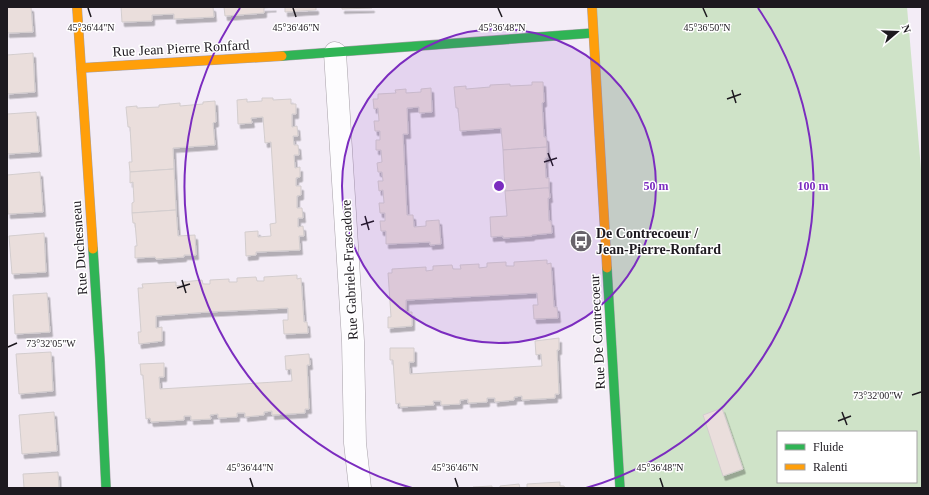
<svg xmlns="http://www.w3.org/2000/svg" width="929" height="495" font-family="Georgia,serif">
<defs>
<filter id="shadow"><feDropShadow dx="2.5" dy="4.5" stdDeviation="0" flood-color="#0004"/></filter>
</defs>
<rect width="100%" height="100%" fill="#f3ecf6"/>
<path fill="#cfe3c8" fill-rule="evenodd" d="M592,7H907L922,181V488H620ZM778,432H916V482H778Z"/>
<g fill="#eadedc" stroke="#d3cdce" filter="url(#shadow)">
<polygon points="7,7 31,7 33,32 7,33"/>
<polygon points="121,7 213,7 214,17 174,19 174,14 152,15 152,21 122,22"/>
<polygon points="224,7 274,7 264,8 264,13 225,16"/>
<polygon points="285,7 316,7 316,10 285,12"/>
<polygon points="342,7 372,7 372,8 342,9"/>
<polygon points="33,53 35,92 7,94 7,55"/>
<polygon points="532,82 543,82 544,102 542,103 544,137 546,137 547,147 503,150 501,128 460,131 458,108 456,108 454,87 466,86 466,89 490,87 490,85 510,84 510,86 532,85"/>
<polygon points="431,88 432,112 419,113 419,107 407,108 408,134 403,134 407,215 413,215 414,227 426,226 426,221 439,220 441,244 430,245 430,242 386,244 386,231 381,231 380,221 385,221 385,213 380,213 379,203 384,203 383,190 379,191 378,181 383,181 382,172 378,172 377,163 382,162 381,150 376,150 376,140 380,140 380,131 375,131 374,121 379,121 378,108 374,109 373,99 378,99 378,94 396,93 395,90 406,89 406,93 421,92 421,89"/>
<polygon points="262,98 273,98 273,100 291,99 291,104 296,104 296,114 292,114 292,127 297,126 298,136 293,136 294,145 298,145 299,155 294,155 295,168 300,167 300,177 296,178 296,186 301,186 301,195 297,196 297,208 302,208 303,218 298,218 298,227 303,226 304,236 299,236 300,250 256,252 256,255 246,256 245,232 258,231 258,237 271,236 270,224 276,223 271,142 265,143 263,117 251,118 252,123 238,124 237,100 247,99 247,102 262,101"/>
<polygon points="215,101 216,122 213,123 215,145 173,148 174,169 130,172 129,162 132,162 130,127 128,127 126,107 137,106 137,108 159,107 159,105 180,103 180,106 203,104 203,102"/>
<polygon points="36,112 39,152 7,154 7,114"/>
<polygon points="547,147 547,158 545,158 546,178 549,178 549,188 505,191 503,150"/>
<polygon points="174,169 176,210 132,213 132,203 134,202 133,182 130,183 130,172"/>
<polygon points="40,172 43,212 8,214 7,175"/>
<polygon points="544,188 549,188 550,198 548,198 549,221 551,221 552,233 532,235 532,236 503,238 503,236 491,237 490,217 507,216 505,191"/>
<polygon points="176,210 178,236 195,235 196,255 184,255 184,257 156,259 155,257 135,258 135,246 137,246 135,223 133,223 132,213"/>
<polygon points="44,233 46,272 12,274 9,236"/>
<polygon points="547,260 547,264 551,263 554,307 557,307 558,318 534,319 533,305 538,305 537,293 406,300 406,312 412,312 412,326 388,328 388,317 391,317 388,273 392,273 392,269 426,267 426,271 433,270 433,266 452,265 453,269 461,269 460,265 479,264 479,268 487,267 487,263 506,262 506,266 514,266 514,262"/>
<polygon points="297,275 297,279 301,278 304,322 307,322 308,333 284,334 283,320 288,320 288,308 208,312 156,316 156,328 162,327 162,341 139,344 138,332 141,332 138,288 143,288 142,284 176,282 176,286 183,285 183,282 202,280 203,284 210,284 210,280 229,279 229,282 237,282 237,278 256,277 257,281 264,281 264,277"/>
<polygon points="47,293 50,332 15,334 13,295"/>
<polygon points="559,338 559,350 557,350 559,394 555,394 555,398 522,400 522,396 514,397 514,400 495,402 495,398 487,398 487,402 468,403 468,399 460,400 460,404 441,405 441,401 433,401 434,405 400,407 400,403 396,404 393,360 390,360 390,348 414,348 414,362 409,362 410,374 542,366 541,354 536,355 535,341"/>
<polygon points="51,352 53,391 19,394 16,354"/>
<polygon points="308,354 309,354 310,365 307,365 309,409 305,409 305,413 272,415 272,411 264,412 264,415 245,417 245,413 237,413 237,417 218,418 218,414 210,415 211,419 191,420 191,416 184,416 184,420 151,422 150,418 146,419 143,375 141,375 140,364 164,363 164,377 159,377 160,389 292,381 291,369 286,370 285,356"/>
<polygon points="722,408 743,469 723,476 703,415"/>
<polygon points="54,412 57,451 22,454 19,415"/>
<polygon points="58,472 59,488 24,488 23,474"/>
<polygon points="560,482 560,486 564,486 565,488 523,488 527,488 527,484"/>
<polygon points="519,484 520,488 500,488 500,486"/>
<polygon points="492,486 492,488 473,488 473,487"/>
</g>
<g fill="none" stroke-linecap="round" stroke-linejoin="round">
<g stroke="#a7a1a8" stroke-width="23">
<polyline id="street" points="335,53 353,341 355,443 360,488"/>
</g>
<g stroke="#a7a1a8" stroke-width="10">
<g id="fast">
<polyline points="282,56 593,33"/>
<polyline points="93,249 100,360 106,488"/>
<polyline points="607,268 620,488"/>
</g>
</g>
<g stroke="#a7a1a8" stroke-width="10">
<g id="slow">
<polyline points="77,7 93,249"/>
<polyline points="592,7 607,268"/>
<polyline points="81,68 282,56"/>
</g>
</g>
<use href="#street" stroke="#fdfcfe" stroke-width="22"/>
<use href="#fast" stroke="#30b455" stroke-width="9"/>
<use href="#slow" stroke="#ff9f0a" stroke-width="9"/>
</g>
<path fill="none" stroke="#1d191f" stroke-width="1.5" d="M88,8L91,17M293,8L296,17M498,8L502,17M703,8L707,17M732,90L736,103M727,99L741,94M548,153L553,166M544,162L557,158M365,216L369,230M361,225L374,221M182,280L186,293M177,288L190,284M8,347L17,343M912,395L921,392M842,412L847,425M838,421L851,416M250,478L253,487M455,478L458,487M660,478L663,487"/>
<circle cx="499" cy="186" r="157" fill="#7b2cbf" fill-opacity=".12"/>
<g fill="none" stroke="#7b2cbf" stroke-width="2">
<circle cx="499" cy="186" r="157"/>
<path d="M412 488A314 314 0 0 1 240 8M758 8A314 314 0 0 1 586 488"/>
</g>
<defs>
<g id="bus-disc" transform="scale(1.15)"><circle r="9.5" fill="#68636a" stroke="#fff"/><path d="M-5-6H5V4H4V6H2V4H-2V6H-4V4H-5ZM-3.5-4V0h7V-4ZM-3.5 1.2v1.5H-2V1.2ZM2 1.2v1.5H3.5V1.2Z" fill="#fff"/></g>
</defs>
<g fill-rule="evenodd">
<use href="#bus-disc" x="581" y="241"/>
</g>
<g text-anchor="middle" stroke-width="3" stroke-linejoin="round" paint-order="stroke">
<g font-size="14" fill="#1d191f" stroke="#fff">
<text transform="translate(181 48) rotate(-3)" y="5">Rue Jean Pierre Ronfard</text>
<text transform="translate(79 248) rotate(-94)" y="5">Rue Duchesneau</text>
<text transform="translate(349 270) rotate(-93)" y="5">Rue Gabriele-Frascadore</text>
<text transform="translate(597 332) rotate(-93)" y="5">Rue De Contrecoeur</text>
</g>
<g font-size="14" font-weight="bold" fill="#1d191f" stroke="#fff" text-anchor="start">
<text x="596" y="238">De Contrecoeur /<tspan x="596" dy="16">Jean-Pierre-Ronfard</tspan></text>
</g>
</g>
<g font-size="10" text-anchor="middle" fill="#1d191f" stroke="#fff" stroke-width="3" stroke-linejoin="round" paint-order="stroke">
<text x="91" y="31">45°36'44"N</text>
<text x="296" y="31">45°36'46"N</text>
<text x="502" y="31">45°36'48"N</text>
<text x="707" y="31">45°36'50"N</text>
<text x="51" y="347">73°32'05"W</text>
<text x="878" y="399">73°32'00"W</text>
<text x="250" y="471">45°36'44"N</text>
<text x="455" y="471">45°36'46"N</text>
<text x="660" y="471">45°36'48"N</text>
</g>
<circle cx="499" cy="186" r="6" fill="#7b2cbf" stroke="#fff" stroke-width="2"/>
<g font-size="12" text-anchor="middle" font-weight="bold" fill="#7b2cbf" stroke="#fff" stroke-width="3" stroke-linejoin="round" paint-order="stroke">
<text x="656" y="190">50 m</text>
<text x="813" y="190">100 m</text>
</g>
<rect width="929" height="495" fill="none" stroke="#1d191f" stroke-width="16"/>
<rect x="777" y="431" width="140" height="52" fill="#ffffff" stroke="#a5a3a5"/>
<rect x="785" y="444" width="20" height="6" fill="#30b455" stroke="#a5a3a5"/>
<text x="813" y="451" font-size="12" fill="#1d191f">Fluide</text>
<rect x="785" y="464" width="20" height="6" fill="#ff9f0a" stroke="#a5a3a5"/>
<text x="813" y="471" font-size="12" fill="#1d191f">Ralenti</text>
<g transform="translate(897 32) rotate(71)" stroke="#ffffff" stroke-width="3" paint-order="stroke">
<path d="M0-3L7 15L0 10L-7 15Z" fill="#1d191f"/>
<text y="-6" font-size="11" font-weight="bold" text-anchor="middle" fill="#1d191f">N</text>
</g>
</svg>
